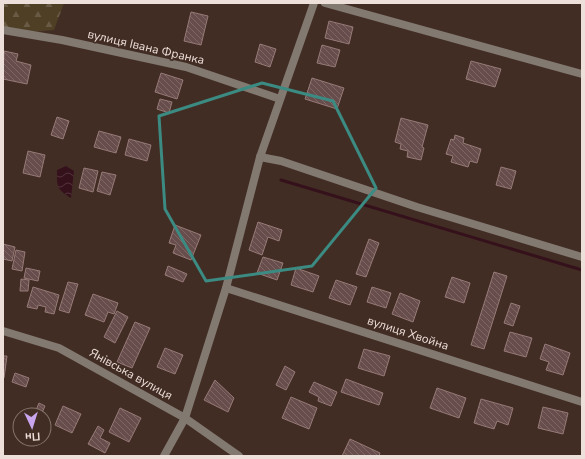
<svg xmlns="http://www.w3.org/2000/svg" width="585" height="459" font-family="'Nunito Sans',sans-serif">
<defs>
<pattern id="forest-firs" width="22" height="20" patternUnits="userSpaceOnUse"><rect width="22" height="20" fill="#4e3f25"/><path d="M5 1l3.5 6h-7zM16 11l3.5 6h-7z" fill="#685a44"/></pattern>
<pattern id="water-waves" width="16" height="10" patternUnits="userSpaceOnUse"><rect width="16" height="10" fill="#35111c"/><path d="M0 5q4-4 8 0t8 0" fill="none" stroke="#53333c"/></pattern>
<pattern id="building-back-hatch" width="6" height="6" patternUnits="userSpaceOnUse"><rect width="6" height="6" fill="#674d4b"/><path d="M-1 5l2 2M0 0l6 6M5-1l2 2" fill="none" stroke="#7d6664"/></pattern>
</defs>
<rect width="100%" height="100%" fill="#422d24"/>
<polygon fill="url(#forest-firs)" points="3,3 64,3 54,30 8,34 3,32"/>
<path fill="url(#water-waves)" d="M66,166L74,171L71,198C56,189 57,186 57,170Z"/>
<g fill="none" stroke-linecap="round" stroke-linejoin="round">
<polyline stroke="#35111c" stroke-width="3" points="281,180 582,270"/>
</g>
<g fill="url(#building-back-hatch)" stroke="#967a78">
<polygon points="191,12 208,16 201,45 184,41"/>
<polygon points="329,21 353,27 349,44 325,38"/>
<polygon points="260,44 276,49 270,67 255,62"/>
<polygon points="322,45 340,50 335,67 317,63"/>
<polygon points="4,51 18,54 16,61 31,65 27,84 3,79"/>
<polygon points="471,61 501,69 495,87 466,79"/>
<polygon points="161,73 183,80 177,99 155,92"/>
<polygon points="312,78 344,88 337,109 305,99"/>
<polygon points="160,99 172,102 169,113 157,109"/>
<polygon points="57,117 69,121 63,139 51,135"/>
<polygon points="401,118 428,125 422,147 424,148 421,160 407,157 408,151 400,149 401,144 395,142"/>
<polygon points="99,131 121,137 116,153 94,147"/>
<polygon points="455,135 464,138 463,143 481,149 477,163 470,161 468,167 451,162 453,156 446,154 451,139 454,140"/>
<polygon points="129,139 151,145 147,161 125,155"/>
<polygon points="28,151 45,155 40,177 23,173"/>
<polygon points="501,167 516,171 511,189 496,185"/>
<polygon points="84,168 98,171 93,192 79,188"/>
<polygon points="102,172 116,175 110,195 97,191"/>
<polygon points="258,222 282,230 279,241 268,237 262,255 249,250"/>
<polygon points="175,225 201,235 191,260 173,253 176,245 169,243"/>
<polygon points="369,239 379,243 366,277 356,274"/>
<polygon points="3,244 15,247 12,261 3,259"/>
<polygon points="16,250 25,252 22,271 12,269"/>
<polygon points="263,257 283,263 277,280 257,273"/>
<polygon points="168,266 187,274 183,282 165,275"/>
<polygon points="26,268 40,271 38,281 24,278"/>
<polygon points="296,268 319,276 313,292 291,285"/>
<polygon points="494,272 507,276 484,349 471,345"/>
<polygon points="452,277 470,283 464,303 445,297"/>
<polygon points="21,279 29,280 28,291 20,291"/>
<polygon points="336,280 357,287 350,305 329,298"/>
<polygon points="68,282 78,284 69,313 59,310"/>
<polygon points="33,287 59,295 54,314 45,312 46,307 38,305 37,309 27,307"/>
<polygon points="372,287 391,293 386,308 367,302"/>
<polygon points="400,293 420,301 413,322 392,314"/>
<polygon points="93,294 118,303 114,314 108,312 104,322 85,315"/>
<polygon points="511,303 520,306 513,326 504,323"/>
<polygon points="117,311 128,317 115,343 104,337"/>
<polygon points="135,322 150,328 132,368 117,362"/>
<polygon points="510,332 532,338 526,357 504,351"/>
<polygon points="545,344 570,353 563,375 546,370 549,362 540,359"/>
<polygon points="165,348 183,355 175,374 157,367"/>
<polygon points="364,349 390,356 384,376 358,368"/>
<polygon points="3,356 7,356 4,378 3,378"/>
<polygon points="285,366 295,372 286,390 276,385"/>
<polygon points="15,373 29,378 26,387 12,382"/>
<polygon points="346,379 383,393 379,405 341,392"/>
<polygon points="215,380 234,398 228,412 204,400"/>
<polygon points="314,382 337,392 331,406 318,401 319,397 309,392"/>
<polygon points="437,388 466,398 459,418 430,408"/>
<polygon points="291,397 317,408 309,429 282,418"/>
<polygon points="481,399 513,408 508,425 497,421 494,429 474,423"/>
<polygon points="39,403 45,406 41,415 34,415"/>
<polygon points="63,406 81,414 72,433 55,425"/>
<polygon points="543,407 568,413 563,434 538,428"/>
<polygon points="120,408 141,418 129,442 109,432"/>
<polygon points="98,426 104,430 100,438 110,443 105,453 88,444"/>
<polygon points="350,439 380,453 379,456 342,456"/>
</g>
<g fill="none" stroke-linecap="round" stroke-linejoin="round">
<g stroke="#827971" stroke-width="8">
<polyline points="325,3 582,74"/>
<polyline points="3,30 62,40 186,67 280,99"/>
<polyline points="260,157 281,161 417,207 582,257"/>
<polyline points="226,288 582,402"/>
<polyline points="3,331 59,348 185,418 239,456"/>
<polyline points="164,456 185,418 226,288 260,157 314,3"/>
</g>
</g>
<path fill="none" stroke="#3b8b83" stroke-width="3" stroke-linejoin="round" d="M262,83L333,101L376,188L312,266L206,281L165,209L159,116Z"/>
<g text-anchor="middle" stroke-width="3.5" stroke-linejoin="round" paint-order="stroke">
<g font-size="12" fill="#eddfd9" stroke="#422d24">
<text transform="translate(146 47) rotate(13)" y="4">вулиця Івана Франка</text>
<text transform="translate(408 333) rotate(18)" y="4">вулиця Хвойна</text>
<text transform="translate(131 374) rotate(29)" y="4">Янівська вулиця</text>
</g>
</g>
<rect width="585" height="459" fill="none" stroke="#eddfd9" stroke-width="8"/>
<g transform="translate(32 427) rotate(176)"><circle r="19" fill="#422d24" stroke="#86746c"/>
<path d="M0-3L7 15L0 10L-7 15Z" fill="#c9a5ee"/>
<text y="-6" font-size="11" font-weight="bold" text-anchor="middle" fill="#eddfd9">Пн</text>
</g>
</svg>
